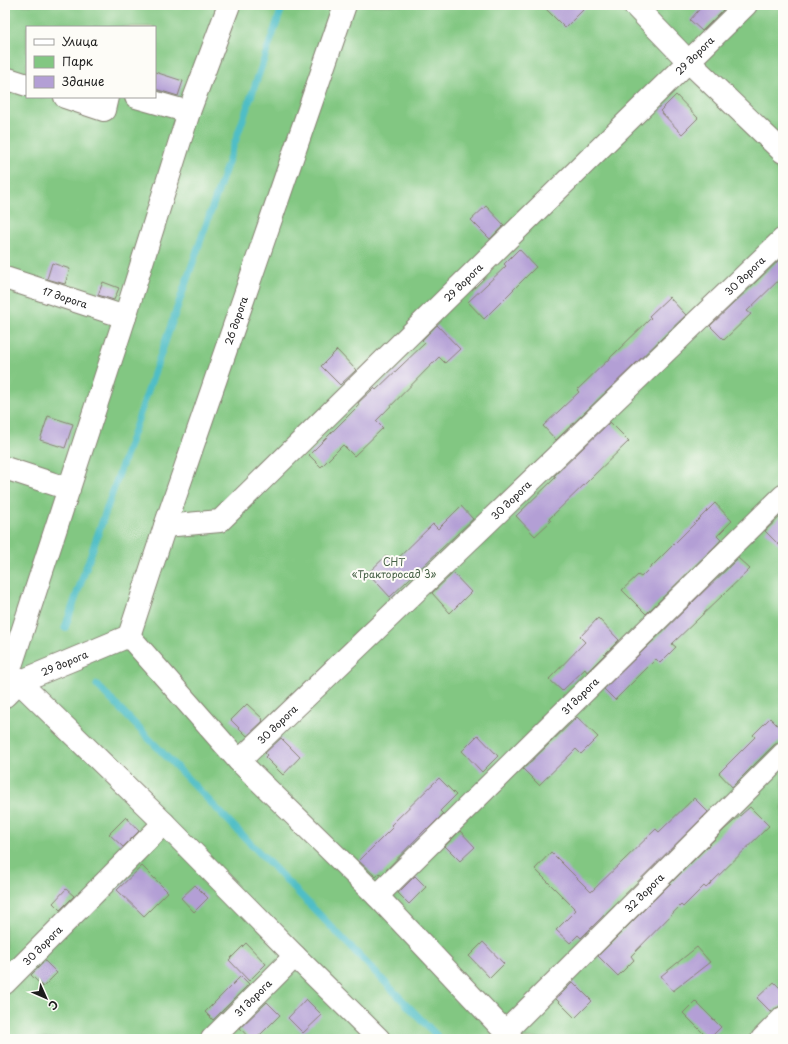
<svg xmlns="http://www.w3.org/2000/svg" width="788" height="1044" font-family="'Playpen Sans',sans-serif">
<rect width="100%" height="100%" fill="#fdfcf7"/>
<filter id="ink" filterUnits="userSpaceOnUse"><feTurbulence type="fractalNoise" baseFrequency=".025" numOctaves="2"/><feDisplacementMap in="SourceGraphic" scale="8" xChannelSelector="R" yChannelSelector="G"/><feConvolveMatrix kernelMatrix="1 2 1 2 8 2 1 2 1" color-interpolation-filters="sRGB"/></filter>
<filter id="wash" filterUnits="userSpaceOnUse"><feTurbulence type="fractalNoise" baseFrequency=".012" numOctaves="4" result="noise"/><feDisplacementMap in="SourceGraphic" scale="16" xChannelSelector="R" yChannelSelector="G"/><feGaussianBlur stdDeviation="0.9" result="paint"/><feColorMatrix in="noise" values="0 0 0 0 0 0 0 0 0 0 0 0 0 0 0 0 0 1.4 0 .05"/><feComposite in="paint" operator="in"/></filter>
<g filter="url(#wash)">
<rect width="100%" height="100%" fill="#f0e4c7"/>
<path fill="#82c782" stroke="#4f724f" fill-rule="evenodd" d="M5,5H783V1039H5ZM27,27H155V97H27Z"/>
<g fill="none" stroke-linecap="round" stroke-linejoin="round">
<g stroke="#50bec6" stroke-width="7">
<polyline points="65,628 283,5"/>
<polyline points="97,685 440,1039"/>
</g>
</g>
<g id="blocks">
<g fill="#b39fd5">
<polygon points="542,5 588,5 565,28"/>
<polygon points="703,5 728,5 702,31 690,20"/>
<polygon points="155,72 183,81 178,96 155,89"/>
<polygon points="676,95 698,118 682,134 660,111"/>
<polygon points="486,206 504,225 490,239 471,220"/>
<polygon points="519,249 536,267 484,319 468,302 506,266 504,264"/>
<polygon points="783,256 783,276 747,311 751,314 724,340 710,326"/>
<polygon points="52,263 70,269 65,284 47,279"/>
<polygon points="103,282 119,288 114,300 98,295"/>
<polygon points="669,297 686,315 556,440 543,426 579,392 577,390 651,318 649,316"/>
<polygon points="437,325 460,349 445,363 439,357 376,421 383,428 354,456 343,445 321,467 309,455 359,405 358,403 374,388 376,390 425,343 422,340"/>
<polygon points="337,350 356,370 340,385 321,366"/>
<polygon points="48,416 73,424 65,448 40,440"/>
<polygon points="610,422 629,441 549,519 551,521 535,536 516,516 556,477 554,476"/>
<polygon points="715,503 732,521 717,536 721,540 646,614 622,590 638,575 641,577"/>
<polygon points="461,506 473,519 390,597 368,573 387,555 394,562 433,524 438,529"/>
<polygon points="783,514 783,549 765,531"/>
<polygon points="738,558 750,569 672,644 676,647 660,663 656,659 615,700 604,689"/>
<polygon points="453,573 471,592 450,613 432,593"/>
<polygon points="598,618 619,640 587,672 585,669 562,691 549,679 585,642 580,637"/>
<polygon points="247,704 263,719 262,720 263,721 247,736 231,720"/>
<polygon points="577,717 598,737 581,754 576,749 539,785 523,769"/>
<polygon points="770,718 783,731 783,739 774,745 732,787 719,773 755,737 753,735"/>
<polygon points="478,735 498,756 482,772 462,751"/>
<polygon points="281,738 300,757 283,775 265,757 267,755 265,753"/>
<polygon points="439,778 456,795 440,811 443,814 428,829 427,828 381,875 380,873 376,877 359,861 393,827 391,825"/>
<polygon points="694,798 708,812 581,938 578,935 570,943 556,930 576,910 535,869 551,852 591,892 656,829 659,832"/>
<polygon points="750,807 769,826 706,888 704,886 683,907 681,905 631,956 634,960 618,976 598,956 725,829"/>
<polygon points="126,817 139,831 123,847 109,834"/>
<polygon points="460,831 475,847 460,861 445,846"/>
<polygon points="142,866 168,892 144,916 117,890"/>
<polygon points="415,876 426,887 409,904 398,893"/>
<polygon points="195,885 208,898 194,912 181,898"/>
<polygon points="66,889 74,896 60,910 53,903"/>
<polygon points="483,942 504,964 490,978 469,956"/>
<polygon points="246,943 266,964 249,981 229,960"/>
<polygon points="697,947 710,962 673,991 661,976"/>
<polygon points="45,961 57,973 43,987 31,975"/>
<polygon points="241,976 249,984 213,1020 205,1012"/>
<polygon points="573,982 592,1001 575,1018 556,999"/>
<polygon points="774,982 783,991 783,1005 774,1009 771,1012 757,998"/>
<polygon points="306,999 322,1015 303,1033 288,1018"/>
<polygon points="695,1001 721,1027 709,1039 683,1013"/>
<polygon points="267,1002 280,1015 256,1039 250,1039 240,1028"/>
</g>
</g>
</g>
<g filter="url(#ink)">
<use href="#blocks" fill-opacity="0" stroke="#868072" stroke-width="1"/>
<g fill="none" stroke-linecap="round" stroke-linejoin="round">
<g stroke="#868072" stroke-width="24">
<g id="minor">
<polyline points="229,5 189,112 125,317 8,675 19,682 164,823 295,956 379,1039"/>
<polyline points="634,5 689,62 783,152"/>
<polyline points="5,78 27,85"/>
<polyline points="65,97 104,110 107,97"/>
<polyline points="136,97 189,112"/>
<path id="s1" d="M5,278L125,317"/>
<polyline points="5,468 69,489"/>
<path id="s2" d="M165,526L220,521L746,5"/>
<path id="s3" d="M129,636L165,526L345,5"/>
<polyline points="129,636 239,761 377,896 512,1039"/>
<path id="s4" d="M5,696L19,682L129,636"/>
<path id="s5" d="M239,761L783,239"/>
<path id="s6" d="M377,896L783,496"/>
<path id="s7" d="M5,983L164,823"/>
<path id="s8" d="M505,1032L783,754"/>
<path id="s9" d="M212,1039L295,956"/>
<polyline points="762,1039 783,1018"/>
</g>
</g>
<use href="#minor" stroke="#fff" stroke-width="22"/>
</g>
</g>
<g text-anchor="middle" stroke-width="4" stroke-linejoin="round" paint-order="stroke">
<g font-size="10" fill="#1c1c1c" stroke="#fdfcf7">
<text dy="4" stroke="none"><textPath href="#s2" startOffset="720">29 дорога</textPath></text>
<text dy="4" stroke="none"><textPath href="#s5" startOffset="701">30 дорога</textPath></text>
<text dy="4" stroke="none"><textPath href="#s2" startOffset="396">29 дорога</textPath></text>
<text dy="4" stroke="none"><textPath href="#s1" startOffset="63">17 дорога</textPath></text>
<text dy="4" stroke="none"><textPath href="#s3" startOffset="333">26 дорога</textPath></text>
<text dy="4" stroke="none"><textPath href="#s5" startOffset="377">30 дорога</textPath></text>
<text dy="4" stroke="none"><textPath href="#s4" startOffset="69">29 дорога</textPath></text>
<text dy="4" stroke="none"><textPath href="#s6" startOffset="285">31 дорога</textPath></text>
<text dy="4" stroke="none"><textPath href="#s5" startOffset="53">30 дорога</textPath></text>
<text dy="4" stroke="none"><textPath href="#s8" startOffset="197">32 дорога</textPath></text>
<text dy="4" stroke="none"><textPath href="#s7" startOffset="53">30 дорога</textPath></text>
<text dy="4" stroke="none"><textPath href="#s9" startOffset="58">31 дорога</textPath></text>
</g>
<g font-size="10" fill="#456045" stroke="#fdfcf7">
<text x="394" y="566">СНТ<tspan x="394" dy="12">«Тракторосад 3»</tspan></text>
</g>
</g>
<rect width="788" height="1044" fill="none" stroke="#fdfcf7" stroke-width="20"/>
<rect x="26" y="26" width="130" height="72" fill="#fdfcf7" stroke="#a3a29f"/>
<rect x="34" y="39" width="20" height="6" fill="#ffffff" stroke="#a3a29f"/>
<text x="62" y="46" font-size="12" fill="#1c1c1c">Улица</text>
<rect x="34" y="56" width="20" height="12" fill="#82c782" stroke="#a3a29f"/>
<text x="62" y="66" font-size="12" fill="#1c1c1c">Парк</text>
<rect x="34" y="76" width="20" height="12" fill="#b39fd5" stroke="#a3a29f"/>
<text x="62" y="86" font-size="12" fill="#1c1c1c">Здание</text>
<g transform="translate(46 998) rotate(135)" stroke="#fdfcf7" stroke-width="3" paint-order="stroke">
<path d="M0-3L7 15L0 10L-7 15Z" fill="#1c1c1c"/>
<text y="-6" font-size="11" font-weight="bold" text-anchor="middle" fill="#1c1c1c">С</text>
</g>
</svg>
